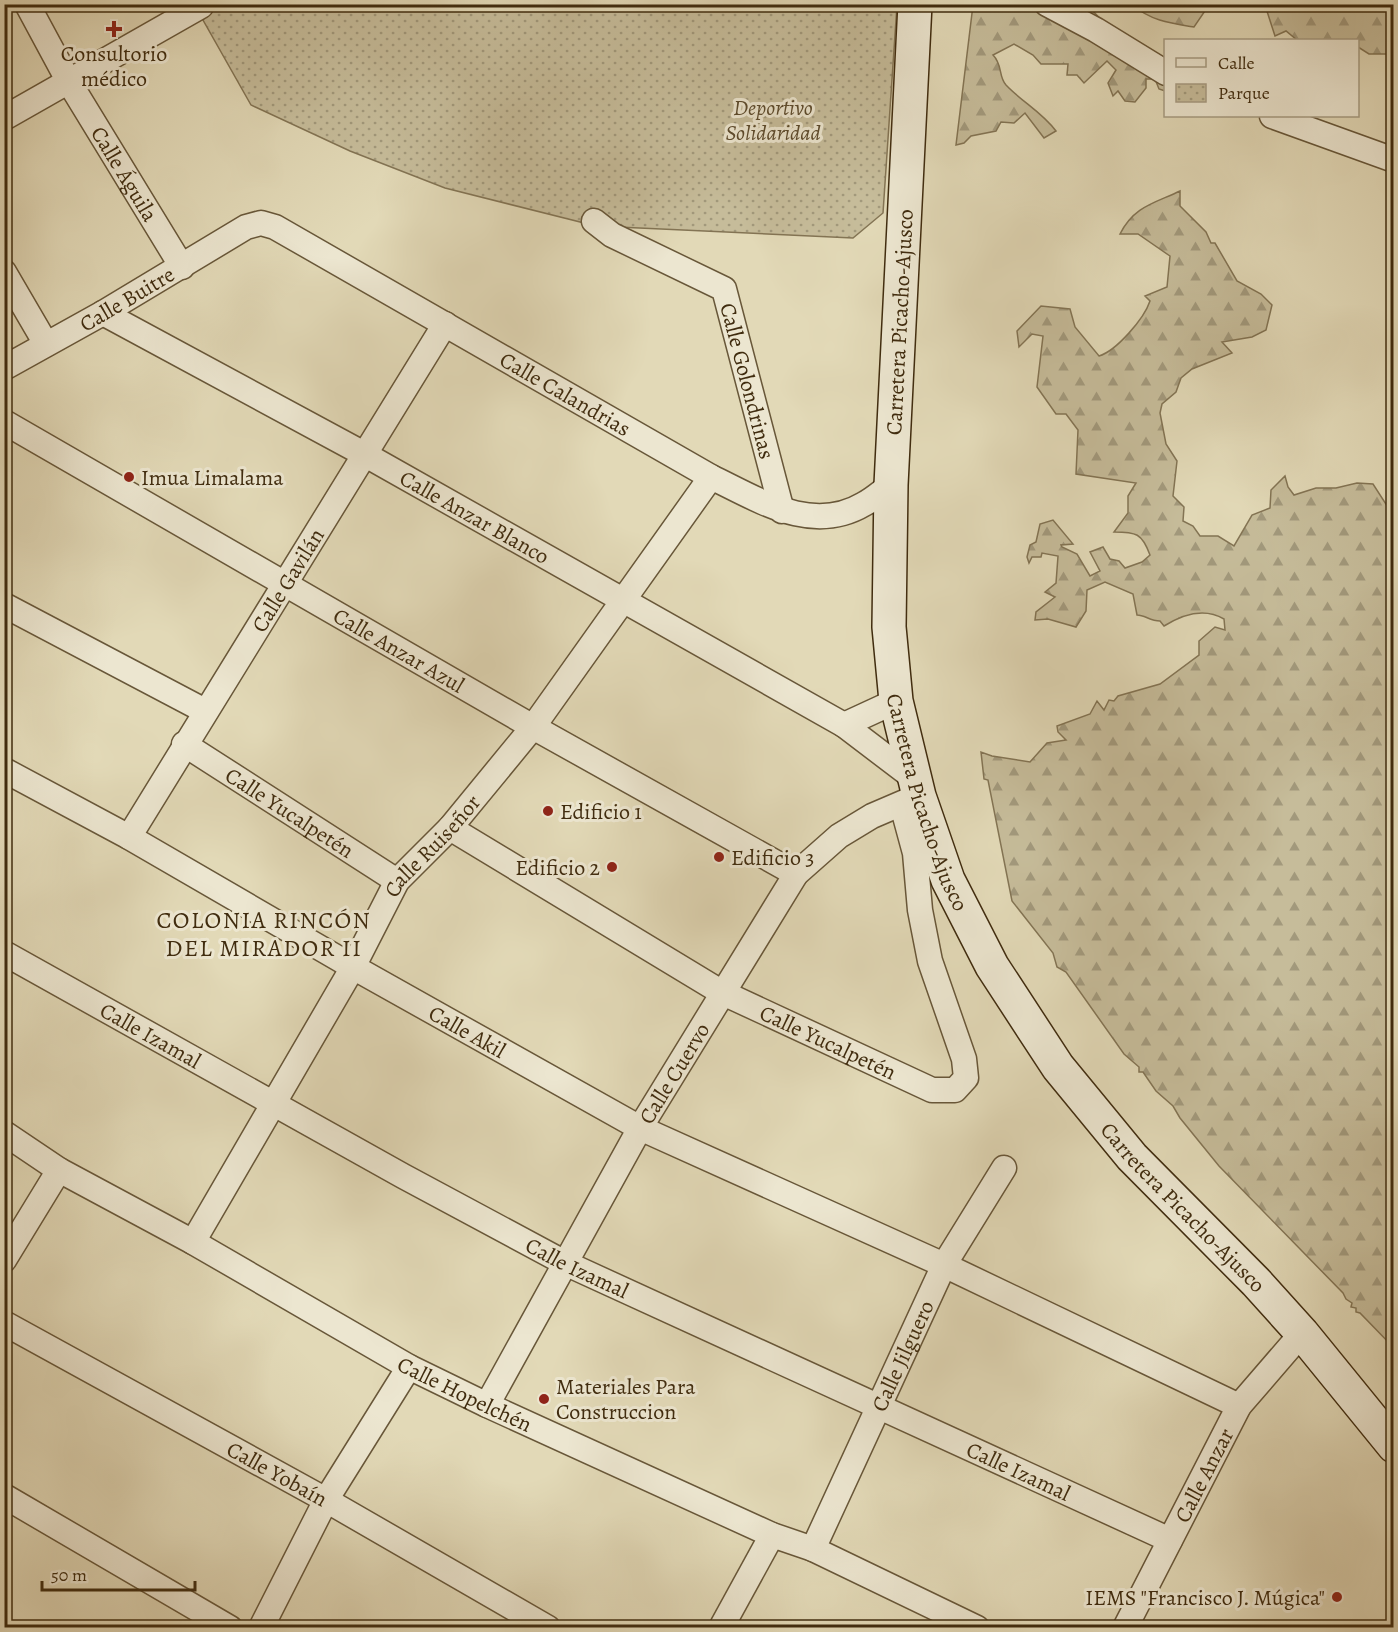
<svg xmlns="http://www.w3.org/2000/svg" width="1398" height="1632" font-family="Alegreya,serif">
<defs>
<pattern id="forest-firs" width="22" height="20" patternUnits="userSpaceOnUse" patternTransform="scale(1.5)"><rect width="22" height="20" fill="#c6bc9a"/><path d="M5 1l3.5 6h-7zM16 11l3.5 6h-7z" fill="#a2997c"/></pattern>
<pattern id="park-dots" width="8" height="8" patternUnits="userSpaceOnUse" patternTransform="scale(1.5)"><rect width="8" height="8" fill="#c6bc9a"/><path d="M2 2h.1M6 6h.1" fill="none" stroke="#a2997c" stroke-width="1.8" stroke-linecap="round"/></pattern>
</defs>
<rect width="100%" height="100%" fill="#e2d9b7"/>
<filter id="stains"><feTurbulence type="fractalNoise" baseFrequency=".00333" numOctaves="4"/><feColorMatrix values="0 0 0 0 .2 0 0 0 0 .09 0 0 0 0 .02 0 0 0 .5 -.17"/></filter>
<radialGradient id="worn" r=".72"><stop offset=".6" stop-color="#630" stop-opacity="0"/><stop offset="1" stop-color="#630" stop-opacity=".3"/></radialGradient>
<g fill="url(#forest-firs)" stroke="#837454" stroke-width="1.5">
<path d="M973,5H1087L1120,39L1165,74V91L1159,89L1155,79H1146V88L1135,102L1125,101L1118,91L1113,96L1108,83L1116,70L1107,61L1084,83L1077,75H1067L1068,64H1041L1033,55L1014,44L993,55C1003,65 998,76 1006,85C1022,102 1042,112 1056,131L1044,138L1025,113L1014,123L1001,122L996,131L971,136L964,143L956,145Z"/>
<path d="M1132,5H1209L1194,27C1169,23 1152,21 1132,5Z"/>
<polygon points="1265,5 1393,5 1393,54 1369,54 1358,47 1358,40 1297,40 1286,31 1275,36"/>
<path d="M1180,191V206L1206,232L1211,243H1215L1237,281L1261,294L1272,305L1266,330L1252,337L1222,342L1232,353L1192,369L1181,378L1176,392L1162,404L1160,413L1166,444L1177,461L1173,496L1184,507L1183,521L1193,526L1200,536H1218L1234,546L1252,515L1270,508L1271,490L1285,476L1288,487L1294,495L1316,488H1336L1357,483L1373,484L1393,515V1347L1360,1313L1356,1312V1308L1351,1307L1352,1303L1346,1299L1343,1293L1219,1166L1180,1118L1173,1106L1156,1091L1143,1072H1139V1067L1124,1054L1066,972L1057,967L1053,953L1012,901L988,780L984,779L981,752L992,756L1030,762L1047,743L1066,740L1058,732L1057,726L1090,714L1097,701L1104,710L1109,700L1114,701L1118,696L1160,684L1199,655V641L1215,627L1225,630L1224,619C1204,607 1183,614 1164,626L1160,621C1150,621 1145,615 1137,615L1133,594L1105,582L1087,590L1086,611L1076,627L1048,619L1035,620L1036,612L1055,597L1045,592L1056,583L1058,556L1042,553L1041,557H1032L1029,563L1027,557L1030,545L1036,542L1040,524L1053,520L1073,544L1061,545L1062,547L1077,554L1090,576L1100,571L1090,552L1103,547L1110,559L1119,561L1125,568L1142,562L1150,555C1142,533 1136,532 1114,532L1128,513V496L1136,483L1076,474L1078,430L1066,414H1056L1037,387L1043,336L1032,334L1019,347L1017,331L1041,306L1070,309L1075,327L1099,356C1116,351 1144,319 1150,301L1145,296L1167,287L1170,256L1138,234H1120C1134,206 1155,203 1180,191Z"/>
</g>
<polygon fill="url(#park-dots)" stroke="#837454" stroke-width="1.5" points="214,4 897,5 883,213 853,238 596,226 445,188 350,151 251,105 203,20"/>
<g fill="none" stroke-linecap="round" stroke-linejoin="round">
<g stroke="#685739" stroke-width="27">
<g id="minor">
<path id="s1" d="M27,4L69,82L182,267"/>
<polyline points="1047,4 1096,30 1166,73"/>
<polyline points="1272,116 1394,160"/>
<polyline points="4,118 201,6"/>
<path id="s2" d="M594,221L612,235L724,289L782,511"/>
<polyline points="4,272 46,344"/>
<path id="s3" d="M103,313L364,454L844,725L915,779"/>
<path id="s4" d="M4,368L103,313L246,227L261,223L275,227L711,477C759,500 812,535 864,504C874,499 882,491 891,485"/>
<path id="s5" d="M4,422L533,727L796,874"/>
<polyline points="4,605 205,711"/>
<polyline points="844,725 896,701"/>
<path id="s6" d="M184,744L397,881"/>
<path id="s7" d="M4,770L129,837L353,967L640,1128L944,1265L1239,1406"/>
<path id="s8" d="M450,828L721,992L932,1090H955L966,1078L964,1059L930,961L920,910L915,853L902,805"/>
<path id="s9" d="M129,837L445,324"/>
<path id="s10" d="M4,953L403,1176L565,1263L1170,1540"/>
<path id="s11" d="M4,1133L59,1170L193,1242L409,1367L487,1405L772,1535L813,1549L977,1628"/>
<path id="s12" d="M193,1242L353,967L397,881L450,828L533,727L711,477"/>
<polyline points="4,1260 59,1170"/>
<path id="s13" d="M4,1323L326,1500L548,1628"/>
<path id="s14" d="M487,1405L640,1128L796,874L839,836L872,816L914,798"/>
<polyline points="4,1496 230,1628"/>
<path id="s15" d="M813,1549L944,1265L1004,1168"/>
<polyline points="261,1628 326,1500 409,1367"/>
<polyline points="721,1628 772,1535"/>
<path id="s16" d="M1125,1628L1239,1406L1302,1333"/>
</g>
</g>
<g stroke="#402c0f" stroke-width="36">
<g id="secondary">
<path id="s17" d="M915,4L891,485L889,627L896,701L919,796L948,880L992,966L1058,1067L1132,1157L1256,1282L1302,1333L1394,1446"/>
</g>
</g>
<use href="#minor" stroke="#ece6d0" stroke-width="24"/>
<use href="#secondary" stroke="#ece6d0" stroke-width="33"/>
</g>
<g fill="#8f2418" stroke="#ece6d0" stroke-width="2">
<path d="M111 20h6v6h6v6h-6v6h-6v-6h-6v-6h6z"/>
<circle cx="129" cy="477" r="6"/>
<circle cx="548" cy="811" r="6"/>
<circle cx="719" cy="857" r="6"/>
<circle cx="612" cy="867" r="6"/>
<circle cx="544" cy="1399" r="6"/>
<circle cx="1337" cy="1597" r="6"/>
</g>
<g text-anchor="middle" stroke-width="6" stroke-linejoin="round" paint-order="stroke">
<g font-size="22" fill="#402c0f" stroke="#ece6d0" text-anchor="start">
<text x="114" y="61" text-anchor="middle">Consultorio<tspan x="114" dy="25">médico</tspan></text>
<text x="141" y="485">Imua Limalama</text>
<text x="560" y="819">Edificio 1</text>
<text x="731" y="865">Edificio 3</text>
<text x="600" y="875" text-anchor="end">Edificio 2</text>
<text x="556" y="1394">Materiales Para<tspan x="556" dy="25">Construccion</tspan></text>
<text x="1325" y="1605" text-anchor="end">IEMS "Francisco J. Múgica"</text>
</g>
<g font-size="22" font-style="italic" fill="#5b492b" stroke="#ece6d0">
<text x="773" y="115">Deportivo<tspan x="773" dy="25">Solidaridad</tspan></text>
</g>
<g font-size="22" fill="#402c0f" stroke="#ece6d0">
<text dy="8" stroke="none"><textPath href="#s1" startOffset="196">Calle Águila</textPath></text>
<text dy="8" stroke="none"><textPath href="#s4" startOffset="141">Calle Buitre</textPath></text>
<text transform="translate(899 322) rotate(-87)" y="8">Carretera Picacho-Ajusco</text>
<text dy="8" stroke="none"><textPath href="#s2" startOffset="242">Calle Golondrinas</textPath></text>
<text dy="8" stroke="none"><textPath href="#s4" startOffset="645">Calle Calandrias</textPath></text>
<text dy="8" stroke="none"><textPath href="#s3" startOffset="424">Calle Anzar Blanco</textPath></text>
<text dy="8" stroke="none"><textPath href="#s9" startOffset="302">Calle Gavilán</textPath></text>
<text dy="8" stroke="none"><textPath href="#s5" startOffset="456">Calle Anzar Azul</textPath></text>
<text dy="8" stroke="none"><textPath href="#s17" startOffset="804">Carretera Picacho-Ajusco</textPath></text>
<text dy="8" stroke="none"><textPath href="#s6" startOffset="126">Calle Yucalpetén</textPath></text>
<text dy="8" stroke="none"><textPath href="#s12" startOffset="464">Calle Ruiseñor</textPath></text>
<text dy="8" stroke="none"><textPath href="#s7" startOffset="532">Calle Akil</textPath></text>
<text dy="8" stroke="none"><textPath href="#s10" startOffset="168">Calle Izamal</textPath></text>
<text dy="8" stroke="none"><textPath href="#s8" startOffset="435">Calle Yucalpetén</textPath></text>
<text dy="8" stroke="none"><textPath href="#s14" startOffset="381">Calle Cuervo</textPath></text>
<text dy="8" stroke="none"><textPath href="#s17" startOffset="1290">Carretera Picacho-Ajusco</textPath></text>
<text dy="8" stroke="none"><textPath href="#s10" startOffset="654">Calle Izamal</textPath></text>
<text dy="8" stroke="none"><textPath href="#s15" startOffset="213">Calle Jilguero</textPath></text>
<text dy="8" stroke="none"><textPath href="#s11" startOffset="530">Calle Hopelchén</textPath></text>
<text dy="8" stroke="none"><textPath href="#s10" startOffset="1140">Calle Izamal</textPath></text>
<text dy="8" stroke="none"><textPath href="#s13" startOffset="312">Calle Yobaín</textPath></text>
<text dy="8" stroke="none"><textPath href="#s16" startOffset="172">Calle Anzar</textPath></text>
</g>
<g font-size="24" letter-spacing="1.5" fill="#402c0f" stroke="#ece6d0">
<text x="264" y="928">COLONIA RINCÓN<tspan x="264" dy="28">DEL MIRADOR II</tspan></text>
</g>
</g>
<rect width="1398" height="1632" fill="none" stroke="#e2d9b7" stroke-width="24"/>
<rect x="6" y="6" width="1386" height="1620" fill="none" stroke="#402c0f" stroke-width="3"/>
<rect x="12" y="12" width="1374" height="1608" fill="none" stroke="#402c0f" stroke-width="1.5"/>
<rect x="1164" y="39" width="195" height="78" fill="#ece6d0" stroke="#a79c83" stroke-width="1.5"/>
<rect x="1176" y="58" width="30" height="9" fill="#ece6d0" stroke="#a79c83" stroke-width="1.5"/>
<text x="1218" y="69" font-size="18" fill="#402c0f">Calle</text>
<rect x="1176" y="84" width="30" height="18" fill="url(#park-dots)" stroke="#a79c83" stroke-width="1.5"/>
<text x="1218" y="99" font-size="18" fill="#402c0f">Parque</text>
<path d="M42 1581v9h153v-9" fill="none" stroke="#402c0f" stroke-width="3"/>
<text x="51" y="1581" font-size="18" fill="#402c0f" stroke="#ece6d0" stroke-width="4.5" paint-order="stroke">50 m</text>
<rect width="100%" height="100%" filter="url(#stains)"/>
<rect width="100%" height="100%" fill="url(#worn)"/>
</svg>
